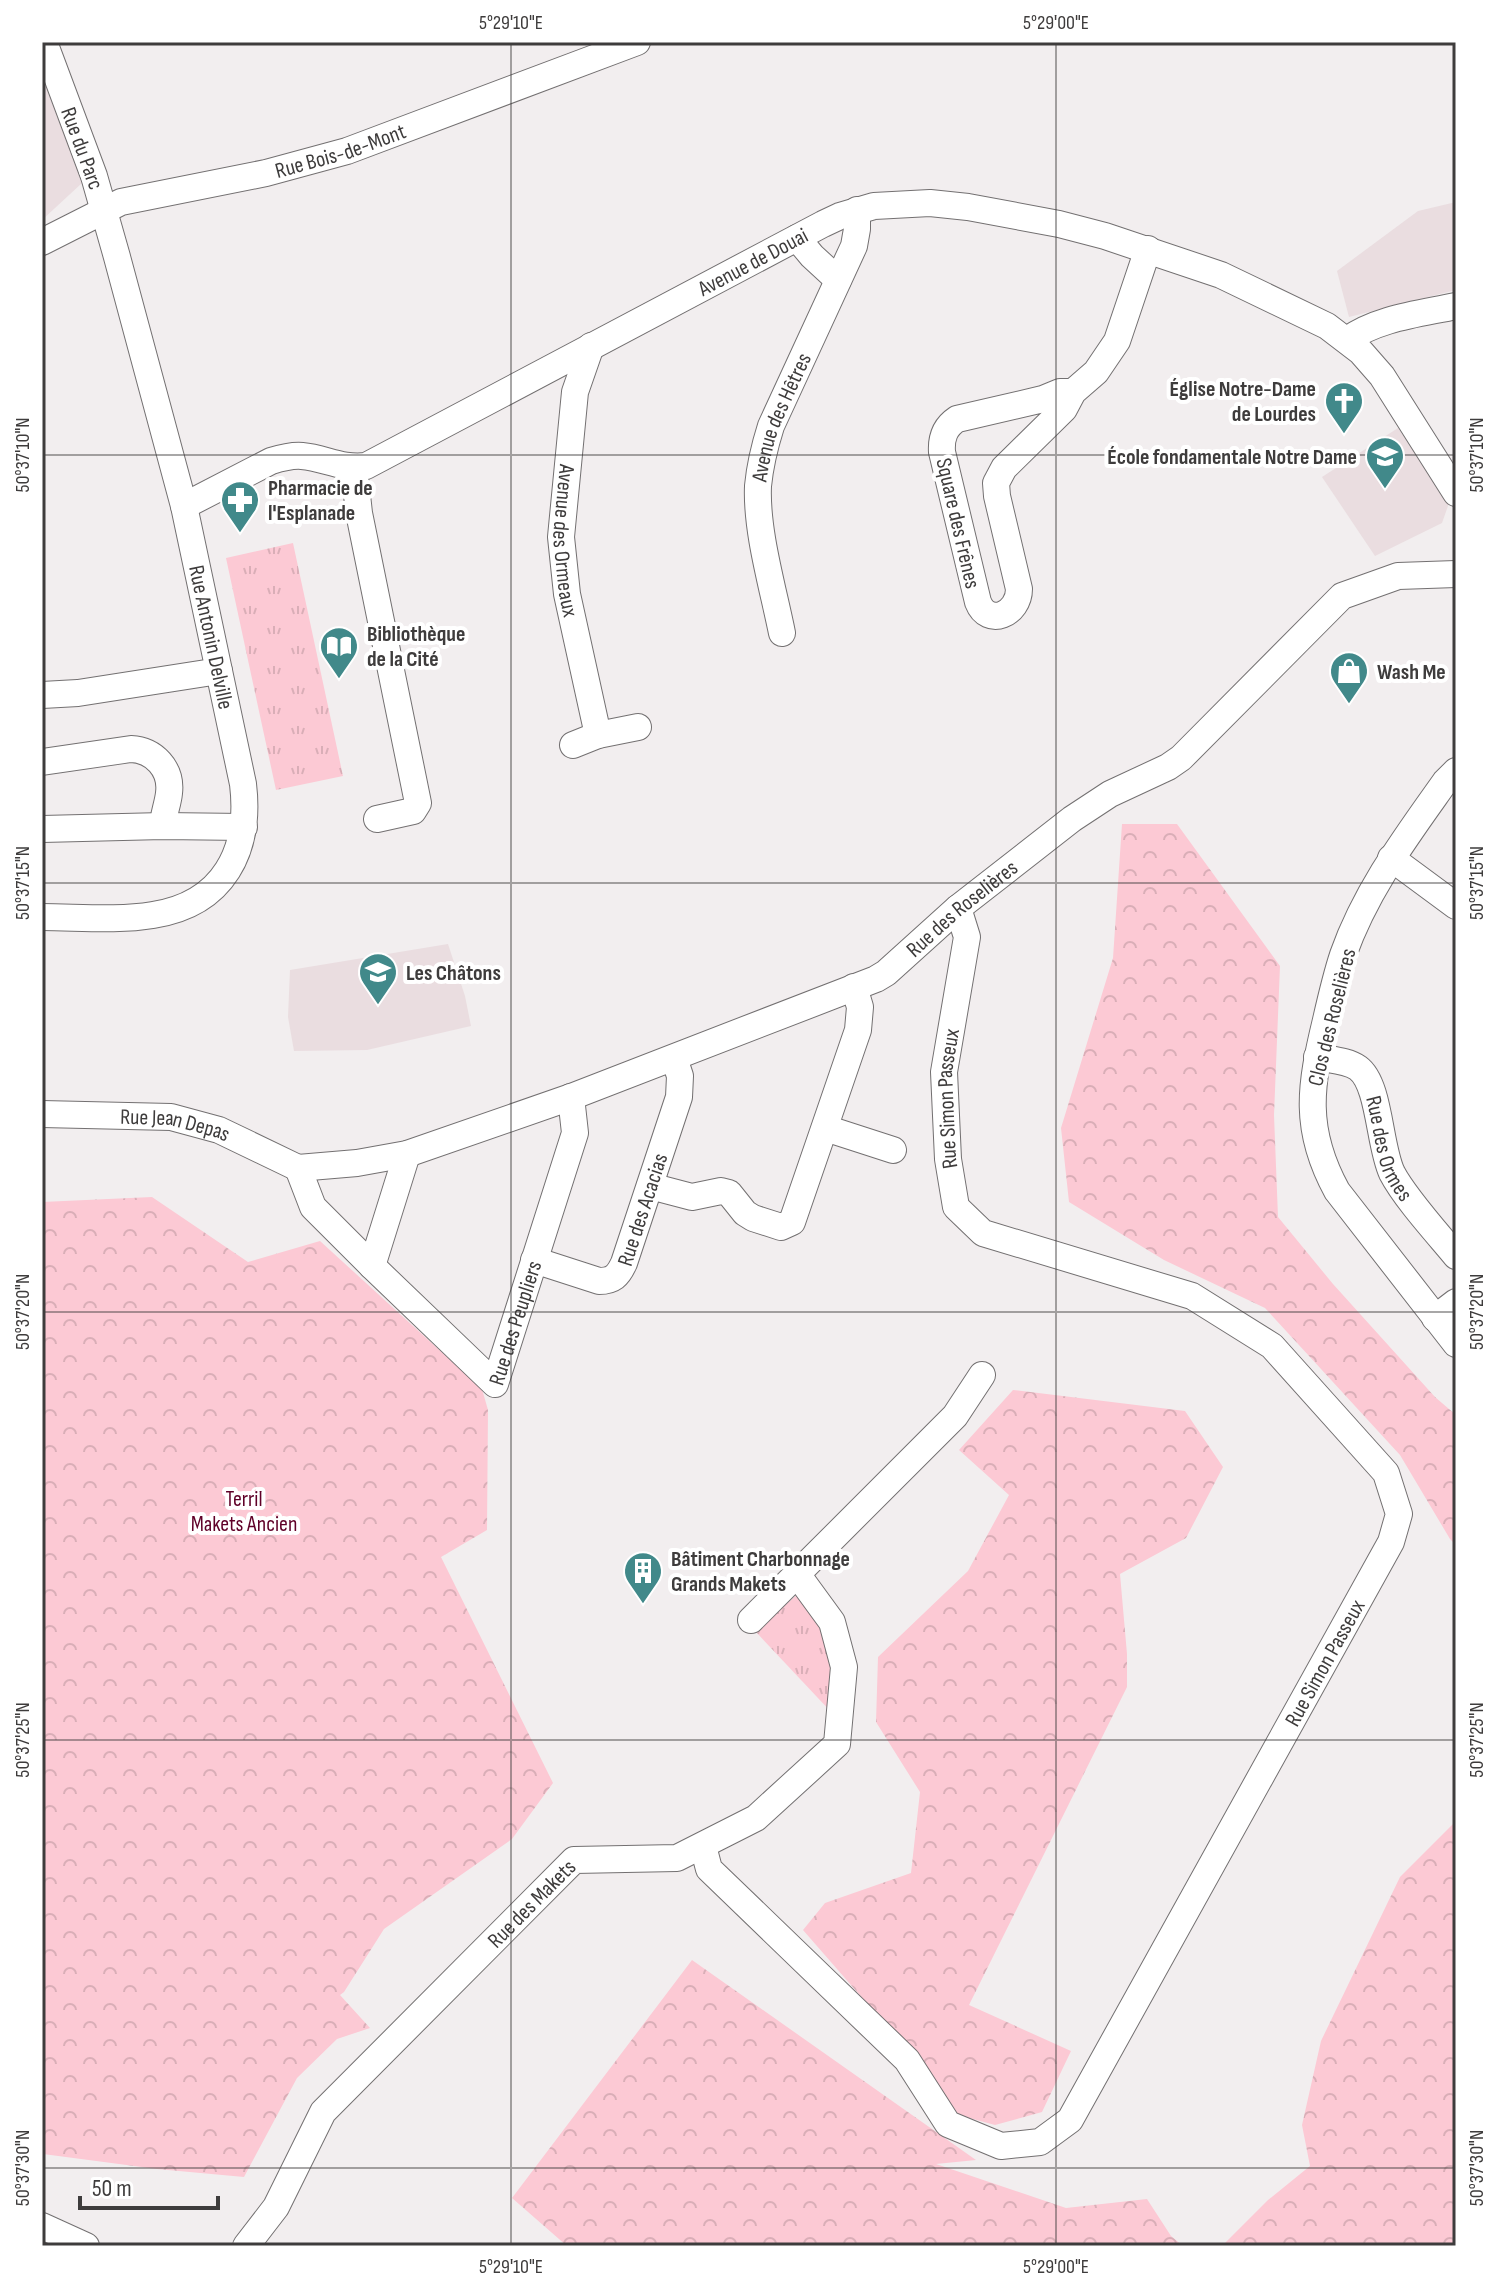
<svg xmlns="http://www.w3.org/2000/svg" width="1498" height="2288" font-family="'Sofia Sans Condensed',sans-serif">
<defs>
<pattern id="forest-crowns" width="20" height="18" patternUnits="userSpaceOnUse" patternTransform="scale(2)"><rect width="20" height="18" fill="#fcc9d4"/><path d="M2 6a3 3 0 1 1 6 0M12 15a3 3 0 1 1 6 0" fill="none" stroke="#d9aeb7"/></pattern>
<pattern id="park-tufts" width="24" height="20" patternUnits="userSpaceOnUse" patternTransform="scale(2)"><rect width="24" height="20" fill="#fcc9d4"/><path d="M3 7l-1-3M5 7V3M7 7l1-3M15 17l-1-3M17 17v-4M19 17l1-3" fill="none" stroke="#d9aeb7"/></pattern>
</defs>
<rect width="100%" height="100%" fill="#f2eeef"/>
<g fill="#eadde0">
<polygon points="42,76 82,183 42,220"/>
<polygon points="1456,202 1456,290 1349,317 1337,271 1418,211"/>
<polygon points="1398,428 1449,503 1442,523 1375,556 1322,477"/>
<polygon points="448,944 465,996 471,1026 367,1050 294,1051 288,1017 290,970"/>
</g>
<g fill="url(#forest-crowns)">
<polygon points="1122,824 1177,824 1280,966 1274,1115 1278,1217 1333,1284 1435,1397 1456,1415 1456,1545 1450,1539 1400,1455 1265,1308 1164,1260 1069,1202 1061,1128 1113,958"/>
<polygon points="152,1197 248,1262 320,1241 482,1389 488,1410 487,1530 441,1557 553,1783 512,1839 384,1929 344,1992 340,1995 370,2028 337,2039 297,2078 244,2177 157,2169 43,2154 42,2152 42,1202"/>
<polygon points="1013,1390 1185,1411 1223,1467 1186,1538 1120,1574 1127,1654 1127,1687 969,2005 1071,2051 1042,2112 995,2125 951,2113 912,2055 803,1930 825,1903 911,1873 920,1792 876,1722 878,1657 968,1571 1009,1495 959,1450"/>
<polygon points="1456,1821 1456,2246 1222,2246 1268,2200 1310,2166 1302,2125 1321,2041 1400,1877"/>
<polygon points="692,1960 976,2160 936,2164 1066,2208 1147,2199 1171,2236 1183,2246 567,2246 512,2198"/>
</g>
<g fill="url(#park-tufts)">
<polygon points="293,543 343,776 276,790 226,558"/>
<polygon points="798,1594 818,1617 830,1650 833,1714 755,1631"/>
</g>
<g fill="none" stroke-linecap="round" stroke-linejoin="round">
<g stroke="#737071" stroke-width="28">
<g id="minor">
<polyline points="797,238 812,256 838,280"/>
<path id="s1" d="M42,242L121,202L266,173L347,151L637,42"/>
<path d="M1347,340C1378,318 1419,314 1456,306"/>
<path id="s2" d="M591,346L575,392L561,537L567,594L598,735"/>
<path d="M1073,392L1064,409L1004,468L996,483L997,496L1019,589C1019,614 988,628 978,602L942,452C941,437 945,427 957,419L1043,399L1060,392H1073L1096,372L1117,341L1148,249"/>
<polyline points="354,468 359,513 418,803 413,811 377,819"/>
<path id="s3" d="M184,506L271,461C281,458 292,455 302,456C325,458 341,469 366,466L823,224L840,216L874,206L930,203L968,207L1059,224L1105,236L1221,275L1327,326L1361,352L1382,376L1456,493"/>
<path id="s4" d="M782,633C773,588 756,531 758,486C760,465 765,445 771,426L854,246L857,229V210"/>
<polyline points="42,695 78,693 219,671"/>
<polyline points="573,745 598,735 638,727"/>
<path d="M42,762L131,749C154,750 172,769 169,793C168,804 163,815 163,826"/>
<path d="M1456,771L1445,782C1406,837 1366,890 1343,955C1336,976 1331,998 1326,1020C1310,1086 1303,1129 1337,1191L1456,1344"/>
<polyline points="42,829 163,826 244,827"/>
<polyline points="1391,858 1456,906"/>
<path d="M42,917C77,917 118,921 153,915C224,904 251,850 243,784L184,506L117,257L94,176L44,42"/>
<path id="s5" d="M1317,1057C1330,1060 1347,1060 1358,1068C1380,1084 1379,1146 1392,1173C1405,1198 1437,1233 1456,1256"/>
<path id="s6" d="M42,1114L171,1117L219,1130L298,1168"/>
<polyline points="825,1128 893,1150"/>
<path id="s7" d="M298,1168L357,1163L407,1154L571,1097L876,979L886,973L958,908L1072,819L1110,794L1168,767L1181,758L1342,596L1398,576L1456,574"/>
<path id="s8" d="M298,1168L313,1207L372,1266L495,1384L575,1133L571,1097"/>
<polyline points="650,1186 692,1197 721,1191 729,1193 745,1213 753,1218 781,1227 792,1222 858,1030 860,1007 854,987"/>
<path id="s9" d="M534,1260L599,1281C613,1281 618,1276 624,1263L679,1097L680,1076L674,1058"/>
<polyline points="372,1266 407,1154"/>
<polyline points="1435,1318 1456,1302"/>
<polyline points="751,1620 797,1574"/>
<path id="s10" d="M703,1846L709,1869L907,2060L948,2124L1001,2146L1040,2142L1070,2120L1391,1542L1399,1514L1386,1473L1272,1346L1192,1296L983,1233L956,1207L948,1159L944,1072L967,937L958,908"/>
<polyline points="42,2226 86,2246"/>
<path id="s11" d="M246,2246L276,2207L323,2112L574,1860L677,1858L756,1818L837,1744L844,1667L832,1622L797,1574L955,1416L982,1375"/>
</g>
</g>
<use href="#minor" stroke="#fff" stroke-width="26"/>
</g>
<path fill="none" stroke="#3e3c3c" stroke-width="2" stroke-opacity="0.45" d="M511,42V2246M1056,42V2246M42,455H1456M42,883H1456M42,1312H1456M42,1740H1456M42,2168H1456"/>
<defs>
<g id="church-pin" transform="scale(2)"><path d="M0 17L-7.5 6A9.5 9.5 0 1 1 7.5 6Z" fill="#41898a" stroke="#fff"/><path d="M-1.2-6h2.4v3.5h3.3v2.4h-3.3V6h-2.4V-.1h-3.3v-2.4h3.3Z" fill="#fff"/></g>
<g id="school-pin" transform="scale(2)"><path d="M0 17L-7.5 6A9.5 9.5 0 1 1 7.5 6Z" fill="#41898a" stroke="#fff"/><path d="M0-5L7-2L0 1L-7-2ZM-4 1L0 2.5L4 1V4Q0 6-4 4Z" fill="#fff"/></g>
<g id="pharmacy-pin" transform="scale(2)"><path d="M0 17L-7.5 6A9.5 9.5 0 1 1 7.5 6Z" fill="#41898a" stroke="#fff"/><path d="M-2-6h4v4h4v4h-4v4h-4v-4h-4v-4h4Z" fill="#fff"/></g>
<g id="library-pin" transform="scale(2)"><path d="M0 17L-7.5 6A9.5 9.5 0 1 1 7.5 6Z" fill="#41898a" stroke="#fff"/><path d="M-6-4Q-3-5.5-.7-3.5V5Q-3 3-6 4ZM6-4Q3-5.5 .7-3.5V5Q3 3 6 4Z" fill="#fff"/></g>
<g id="shop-pin" transform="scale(2)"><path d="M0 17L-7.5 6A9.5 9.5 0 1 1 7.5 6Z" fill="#41898a" stroke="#fff"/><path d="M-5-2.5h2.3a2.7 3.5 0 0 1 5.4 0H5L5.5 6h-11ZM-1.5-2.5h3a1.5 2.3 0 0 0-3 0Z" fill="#fff"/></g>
<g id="building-pin" transform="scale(2)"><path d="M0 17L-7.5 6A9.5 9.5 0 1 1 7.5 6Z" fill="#41898a" stroke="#fff"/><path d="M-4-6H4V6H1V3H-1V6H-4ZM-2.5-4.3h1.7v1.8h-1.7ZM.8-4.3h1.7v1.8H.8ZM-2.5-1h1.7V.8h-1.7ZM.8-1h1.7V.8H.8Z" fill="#fff"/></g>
</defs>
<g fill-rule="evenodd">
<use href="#church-pin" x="1344" y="401"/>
<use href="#school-pin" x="1385" y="456"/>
<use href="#pharmacy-pin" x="240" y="500"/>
<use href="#library-pin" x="339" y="646"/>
<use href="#shop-pin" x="1349" y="671"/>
<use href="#school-pin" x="378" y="972"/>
<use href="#building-pin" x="643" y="1571"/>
</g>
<g text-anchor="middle" stroke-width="8" stroke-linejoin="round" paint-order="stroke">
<g font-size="22" fill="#3e3c3c" stroke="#fff">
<text transform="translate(83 148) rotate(70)" y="8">Rue du Parc</text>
<text dy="8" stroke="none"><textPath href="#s1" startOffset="314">Rue Bois-de-Mont</textPath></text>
<text dy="8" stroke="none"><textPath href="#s3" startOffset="632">Avenue de Douai</textPath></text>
<text dy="8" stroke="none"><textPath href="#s4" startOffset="222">Avenue des Hêtres</textPath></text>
<text transform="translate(959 523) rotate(77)" y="8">Square des Frênes</text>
<text dy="8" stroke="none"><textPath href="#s2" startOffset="198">Avenue des Ormeaux</textPath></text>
<text transform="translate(212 637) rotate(78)" y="8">Rue Antonin Delville</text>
<text dy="8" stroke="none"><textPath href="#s7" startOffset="722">Rue des Roselières</textPath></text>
<text transform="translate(1331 1017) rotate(-76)" y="8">Clos des Roselières</text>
<text dy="8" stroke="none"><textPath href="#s10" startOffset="1872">Rue Simon Passeux</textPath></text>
<text dy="8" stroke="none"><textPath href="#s6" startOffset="134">Rue Jean Depas</textPath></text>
<text dy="8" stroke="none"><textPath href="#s5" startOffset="130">Rue des Ormes</textPath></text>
<text dy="8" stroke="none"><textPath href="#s9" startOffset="158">Rue des Acacias</textPath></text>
<text dy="8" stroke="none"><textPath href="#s8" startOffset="360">Rue des Peupliers</textPath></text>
<text dy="8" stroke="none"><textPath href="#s10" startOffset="1032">Rue Simon Passeux</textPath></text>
<text dy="8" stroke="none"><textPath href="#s11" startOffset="450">Rue des Makets</textPath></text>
</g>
<g font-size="22" font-weight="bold" fill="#3e3c3c" stroke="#fff" text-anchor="start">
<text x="1316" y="396" text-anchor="end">Église Notre-Dame<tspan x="1316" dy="25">de Lourdes</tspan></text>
<text x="1357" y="464" text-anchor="end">École fondamentale Notre Dame</text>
<text x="268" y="495">Pharmacie de<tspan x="268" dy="25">l'Esplanade</tspan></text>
<text x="367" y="641">Bibliothèque<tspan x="367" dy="25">de la Cité</tspan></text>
<text x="1377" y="679">Wash Me</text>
<text x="406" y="980">Les Châtons</text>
<text x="671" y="1566">Bâtiment Charbonnage<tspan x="671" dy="25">Grands Makets</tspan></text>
</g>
<g font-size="22" fill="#5f0028" stroke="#fff">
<text x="244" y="1506">Terril<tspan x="244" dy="25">Makets Ancien</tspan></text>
</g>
</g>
<rect width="1498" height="2288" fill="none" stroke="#ffffff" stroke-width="88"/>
<path d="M80 2196v12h138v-12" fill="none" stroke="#3e3c3c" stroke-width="4"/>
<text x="92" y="2196" font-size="24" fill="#3e3c3c" stroke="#ffffff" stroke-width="6" paint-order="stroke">50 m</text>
<rect x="44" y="44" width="1410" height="2200" fill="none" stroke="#3e3c3c" stroke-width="3"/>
<g font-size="20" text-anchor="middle" fill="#3e3c3c">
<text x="511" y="29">5°29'10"E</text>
<text x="1056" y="29">5°29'00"E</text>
<text transform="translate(1476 455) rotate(-90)" y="7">50°37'10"N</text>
<text transform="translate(22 455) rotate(-90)" y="7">50°37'10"N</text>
<text transform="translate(1476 883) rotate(-90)" y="7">50°37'15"N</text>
<text transform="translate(22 883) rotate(-90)" y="7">50°37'15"N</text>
<text transform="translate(22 1312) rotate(-90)" y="7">50°37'20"N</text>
<text transform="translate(1476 1312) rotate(-90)" y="7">50°37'20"N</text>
<text transform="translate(22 1740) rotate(-90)" y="7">50°37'25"N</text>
<text transform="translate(1476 1740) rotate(-90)" y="7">50°37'25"N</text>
<text transform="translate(1476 2168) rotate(-90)" y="7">50°37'30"N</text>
<text transform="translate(22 2168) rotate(-90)" y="7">50°37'30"N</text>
<text x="511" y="2273">5°29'10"E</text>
<text x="1056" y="2273">5°29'00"E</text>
</g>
</svg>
